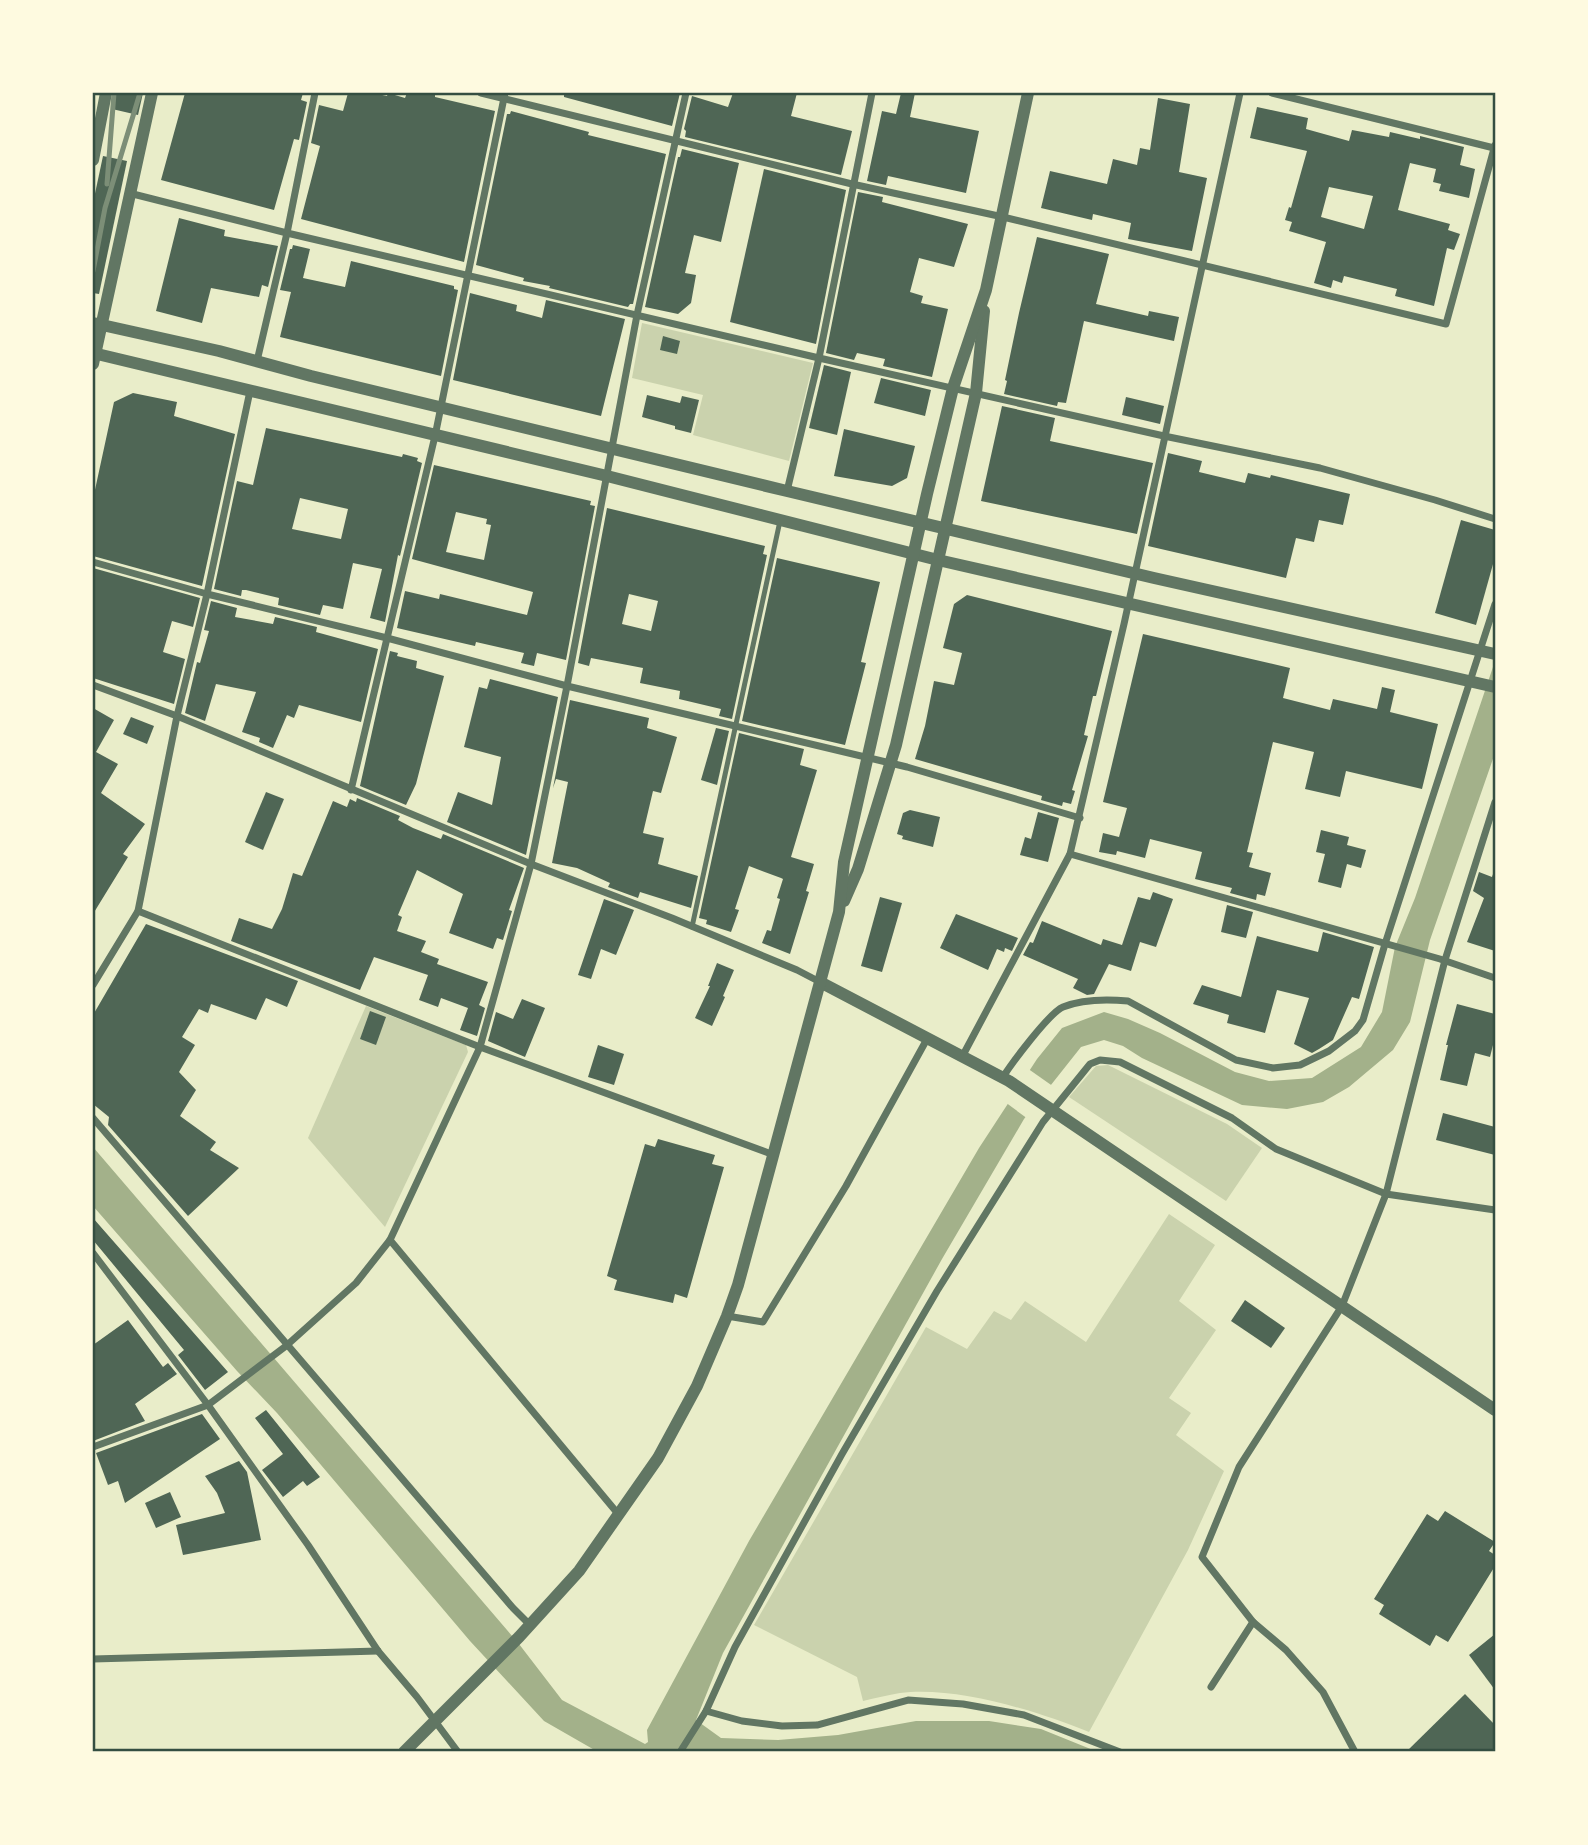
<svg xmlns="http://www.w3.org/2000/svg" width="1588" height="1845" font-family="Arial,sans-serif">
<rect width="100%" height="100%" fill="#e9edc9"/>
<g fill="#cad2ad">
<polygon points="642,323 813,363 789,461 693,435 703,395 632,378"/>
<polygon points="366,1006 466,1045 468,1052 385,1227 308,1138"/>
<polygon points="1108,1065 1227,1124 1262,1148 1226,1201 1069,1097 1096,1066"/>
<path d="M1169,1214L1215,1245L1179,1301L1216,1330L1169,1398L1191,1413L1176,1435L1224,1471L1188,1550L1089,1732C1037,1711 957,1686 900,1693C888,1695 875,1698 863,1701L857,1677L754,1625L926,1327L967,1349L994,1311L1011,1320L1025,1301L1086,1342Z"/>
</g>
<polygon fill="#a3b18a" points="1495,661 1495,753 1430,940 1410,1022 1393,1050 1349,1087 1323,1102 1287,1109 1242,1105 1142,1058 1123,1046 1104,1040 1081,1047 1024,1119 942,1259 723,1653 696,1720 721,1738 778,1740 838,1735 916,1721 989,1721 1041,1729 1098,1752 598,1752 544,1721 470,1641 277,1413 237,1371 93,1206 93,1147 519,1644 562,1700 645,1744 648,1742 647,1730 749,1541 979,1148 1037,1059 1062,1028 1104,1012 1128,1019 1160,1033 1235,1072 1269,1081 1312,1078 1361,1047 1382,1012 1395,947 1415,898"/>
<polygon fill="#e9edc9" points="1027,1068 1054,1087 1028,1119 1005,1102"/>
<g fill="#4f6655" fill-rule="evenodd">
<polygon points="115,93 143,93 138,115 112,109"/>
<polygon points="185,93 303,93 301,100 307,102 299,140 294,139 274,210 161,180"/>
<polygon points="348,93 373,93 387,96 388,93 405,98 407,93 435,93 435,97 495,111 464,262 301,219 320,146 311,143 319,105 343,111"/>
<polygon points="564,93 680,93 672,126 564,97"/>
<polygon points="733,93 797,93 791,116 852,131 841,175 685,137 686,131 684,129 692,96 728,107"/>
<polygon points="901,93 915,93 910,117 979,131 966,193 888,176 886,185 867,181 882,111 896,114"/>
<polygon points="1158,98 1190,104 1179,172 1207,178 1192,251 1128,239 1131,223 1093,214 1092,220 1041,208 1050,171 1107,184 1113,159 1137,165 1140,148 1150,150"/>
<path d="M1257,107L1308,118L1306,129L1349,141L1352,130L1389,137L1390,132L1420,139V136L1464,147L1460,165L1475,169L1469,198L1439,191L1441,184L1433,182L1436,169L1410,163L1398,210L1450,224L1448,230L1460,234L1454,250L1447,248L1434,306L1395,296L1397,289L1344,276L1342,283L1333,280L1331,288L1314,283L1326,242L1289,231L1292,222L1285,220L1289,207L1291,208L1307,151L1250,138ZM1329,187L1373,196L1364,229L1321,217Z"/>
<polygon points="511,111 589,132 588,135 666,154 633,304 630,304 628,307 549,288 550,286 523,281 524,278 476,265 507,114 510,114"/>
<polygon points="682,149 739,163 721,242 694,235 685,273 696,275 691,303 678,314 645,307 678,157 680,157"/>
<polygon points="103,156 127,161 99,294 93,293 93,203"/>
<polygon points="764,169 846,190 816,344 730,322"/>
<polygon points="858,192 883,197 882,202 968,224 954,267 919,258 910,292 923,296 921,303 948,309 932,377 883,366 885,359 857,353 854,360 826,353"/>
<polygon points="179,218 225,230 224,236 278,246 268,287 262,285 259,297 211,288 202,323 156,311"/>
<polygon points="1037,237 1109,254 1096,304 1148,316 1149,311 1179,317 1174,341 1084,321 1066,403 1058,402 1057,406 1004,394 1007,381 1005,380 1019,313"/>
<polygon points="293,245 310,249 303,278 345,287 351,261 454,286 454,289 458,290 441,376 280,337 291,292 280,290 290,249 292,249"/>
<polygon points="470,293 517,305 516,311 542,318 546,300 625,319 601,416 453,380"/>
<polygon points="663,336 680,341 677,354 660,350"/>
<polygon points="824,365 851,372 837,435 809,428"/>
<polygon points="881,378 931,390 925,416 874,403"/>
<polygon points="133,393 177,402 174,416 235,434 202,586 93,556 93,499 114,402"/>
<polygon points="647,395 680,403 682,396 699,400 691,433 675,429 675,426 642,417"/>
<polygon points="1126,397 1164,406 1160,424 1122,415"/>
<polygon points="1002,406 1055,418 1050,441 1153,463 1137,534 981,501"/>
<path d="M266,428L402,457L403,454L418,458L417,461L422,463L400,556L398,555L385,622L370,618L382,569L353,563L343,609L323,605L320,615L278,605L279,598L246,590H242L241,596L214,589L237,481L253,485ZM300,498L348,509L341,539L292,529Z"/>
<polygon points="844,429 915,446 907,478 892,486 834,476"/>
<polygon points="1168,453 1202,461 1199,472 1245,483 1248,473 1270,478 1271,475 1350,494 1343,525 1319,520 1314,542 1296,538 1286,578 1148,546"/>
<path d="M434,465L591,501L590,505L595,506L566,660L537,653L534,666L521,663L524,653L476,642L475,646L397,628L405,591L439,599L440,594L527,615L533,592L412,559ZM456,512L487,519L486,524L491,525L484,560L446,552Z"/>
<path d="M607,508L765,546L763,554L767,555L732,719L719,716L721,709L679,699L680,691L640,683L643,668L591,658L589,666L578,663ZM629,594L658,601L651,631L622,624Z"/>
<polygon points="1461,520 1495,530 1495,557 1476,625 1435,613"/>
<polygon points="777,558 880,582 861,662 866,663 845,745 742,721"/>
<polygon points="93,568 200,598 193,627 172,621 163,652 185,659 174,704 93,678"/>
<polygon points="967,595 1112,631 1096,696 1093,696 1084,735 1088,736 1072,790 1075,791 1071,804 1063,802 1062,806 1041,800 1042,796 915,759 925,726 934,681 954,685 962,653 943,648 954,604"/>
<polygon points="211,601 237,608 235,617 273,624 275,617 317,627 316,632 378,649 361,722 299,705 294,718 287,715 273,748 259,742 260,738 242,732 256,692 216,684 205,721 185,713 197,662 200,663 209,631 204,630"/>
<polygon points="1143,634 1290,668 1283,698 1330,710 1333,699 1377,709 1382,687 1395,690 1390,712 1438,724 1422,789 1346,771 1340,797 1305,789 1314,752 1273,742 1247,852 1253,853 1249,867 1271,873 1265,896 1257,894 1256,900 1230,893 1232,888 1195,879 1202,852 1150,839 1145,858 1117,851 1116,855 1099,852 1103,833 1119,837 1127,808 1103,802"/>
<polygon points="390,651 398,653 397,656 417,661 416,668 444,676 416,784 406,805 360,786"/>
<polygon points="490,679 558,697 526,855 447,822 458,792 492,805 501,757 464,747 479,687 487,689"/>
<polygon points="570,700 649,718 647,728 677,737 661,793 653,791 643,833 664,838 658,864 698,876 691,908 640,892 638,898 608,887 610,883 577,868 552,863 568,782 556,779 553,788"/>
<polygon points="93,708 114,720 96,752 118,764 101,793 145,824 123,854 128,857 93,914"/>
<polygon points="131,717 154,726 147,744 123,734"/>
<polygon points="716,728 729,731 717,785 701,780"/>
<polygon points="739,733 804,749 800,765 817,770 791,857 814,864 806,891 809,892 790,954 762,943 767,930 771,931 780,899 777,898 783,879 781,878 749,866 735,909 739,910 731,932 706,924 707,920 699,918"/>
<polygon points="266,792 284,799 263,850 245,842"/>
<polygon points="357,798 400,816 398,820 413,828 441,839 443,834 524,868 509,910 512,911 503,940 497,938 493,949 449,933 463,894 417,870 398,915 402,917 397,931 426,941 421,952 439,959 437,964 488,982 479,1005 485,1008 477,1036 460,1030 468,1008 441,998 438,1007 419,1000 428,975 374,957 360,990 231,941 239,918 272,929 282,909 293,873 302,876 333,801 347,807 350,799 356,802"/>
<polygon points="910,810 940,817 933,847 902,839 903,836 897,834 903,813"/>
<polygon points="1038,812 1059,818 1048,862 1020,855 1025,837 1031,839"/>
<polygon points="1321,830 1349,837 1347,845 1366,850 1361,868 1347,864 1341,888 1318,882 1325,854 1316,852"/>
<polygon points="1494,871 1495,871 1495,951 1467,942 1484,898 1473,891 1479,872 1492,877"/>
<polygon points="1153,892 1173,899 1156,947 1140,942 1131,971 1109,964 1094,994 1087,995 1073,988 1078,979 1023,955 1030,942 1033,943 1042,921 1101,945 1103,939 1122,945 1138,897 1150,900"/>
<polygon points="880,897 902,903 882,972 861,966"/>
<polygon points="604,899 634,910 616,955 601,949 591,979 578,975"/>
<polygon points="1227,905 1253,912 1246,938 1221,932"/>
<polygon points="956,914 1018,938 1012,951 1005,948 1004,952 997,949 988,970 940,948"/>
<polygon points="146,924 298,981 287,1007 266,998 256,1020 211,1004 208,1013 199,1009 182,1037 195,1045 179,1072 196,1090 180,1116 216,1142 210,1150 239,1168 188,1216 108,1125 109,1117 93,1104 93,1015"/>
<polygon points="1323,932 1374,947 1359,999 1352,997 1333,1040 1319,1049 1312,1053 1294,1044 1309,998 1277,990 1265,1033 1227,1023 1229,1015 1193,1004 1202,985 1241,997 1257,936 1318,952"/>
<polygon points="717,963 734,970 723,996 725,997 712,1026 695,1018 710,986 708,986"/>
<polygon points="522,999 545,1008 525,1057 488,1041 496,1012 513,1019"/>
<polygon points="1457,1004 1495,1014 1495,1037 1490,1057 1475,1053 1467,1086 1440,1080 1448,1045 1446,1045"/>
<polygon points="370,1011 386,1017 376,1045 360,1039"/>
<polygon points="598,1045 624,1054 614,1085 588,1077"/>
<polygon points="1443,1113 1495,1127 1495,1155 1436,1140"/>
<polygon points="658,1139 715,1155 712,1164 724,1167 687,1298 675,1294 673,1303 614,1290 617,1280 607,1276 645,1144 655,1147"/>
<polygon points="93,1218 228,1372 205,1390 178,1355 184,1350 93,1240"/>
<polygon points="1245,1300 1285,1328 1271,1348 1231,1321"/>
<polygon points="128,1320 163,1367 168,1363 177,1374 135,1404 145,1421 93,1441 93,1345"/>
<polygon points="266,1410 320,1477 307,1486 303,1481 283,1497 262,1470 283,1454 255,1418"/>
<polygon points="202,1414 220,1439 125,1503 118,1481 108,1485 96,1453"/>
<polygon points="239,1461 247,1472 261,1540 183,1555 176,1525 225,1513 217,1493 205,1476"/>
<polygon points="170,1492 181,1517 156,1528 145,1503"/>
<polygon points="1445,1511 1495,1542 1489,1551 1495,1555 1495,1566 1448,1642 1436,1635 1430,1646 1379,1614 1384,1605 1374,1599 1427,1514 1438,1521"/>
<polygon points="1495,1634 1495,1690 1469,1655"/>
<polygon points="1465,1694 1495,1725 1495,1752 1406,1752"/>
</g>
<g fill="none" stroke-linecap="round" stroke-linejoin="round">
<polyline stroke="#617663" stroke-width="5" points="692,927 780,521"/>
<g stroke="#617663" stroke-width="7">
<polyline points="481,93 852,184 1003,217 1446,324 1495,145"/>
<polyline points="1272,93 1494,148"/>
<polyline points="129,193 287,233 819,358 1164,436 1320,468 1435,500 1495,519"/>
<polyline points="257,361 287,233 315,93"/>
<polyline points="787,491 819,358 872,93"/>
<polyline points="93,562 207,594 387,638 567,686 907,767 1080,818"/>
<polyline points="93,685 177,716 531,864 672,918 797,970 820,982"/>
<polyline points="351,790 435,436 505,93"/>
<polyline points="1070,854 1440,959 1495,978"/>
<polyline points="138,911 480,1047 774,1155"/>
<polyline points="93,985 138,911 177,716 207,594 250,391"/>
<polyline points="962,1057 1070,854 1124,624 1240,93"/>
<path d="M1003,1077C1012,1063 1049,1013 1063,1007C1083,999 1106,999 1128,1001L1236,1060L1273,1068L1300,1065L1329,1051L1355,1031L1363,1020L1385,944L1495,604"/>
<polyline points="93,1118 513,1608 530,1625"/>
<polyline points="390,1240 619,1515"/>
<polyline points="93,1253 208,1405 308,1545 378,1651 417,1697 458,1752"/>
<polyline points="727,1316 763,1322 846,1186 927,1039"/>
<polyline points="93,1447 208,1405 286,1346 356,1283 390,1240 480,1047 531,864 567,686 637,315 686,93"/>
<polyline points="93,1659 378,1651"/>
<polyline points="1211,1687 1253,1622"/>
<polyline points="706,1711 742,1721 782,1726 817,1725 908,1700 963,1704 1024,1715 1120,1752"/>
<polyline points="680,1752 706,1711 735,1647 842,1454 937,1291 1043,1122 1090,1064 1100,1060 1120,1062 1232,1118 1276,1149 1386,1194 1495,1210"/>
<polyline points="1355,1752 1323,1692 1286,1650 1253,1622 1202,1557 1239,1467 1342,1306 1386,1194 1445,960 1495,802"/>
</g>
<g stroke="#617663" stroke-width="12">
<polyline points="93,160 106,93"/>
<polyline points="93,323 219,351 311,376 787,491 1154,578 1495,654"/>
<polyline points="93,353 607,476 938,560 1495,687"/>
<polyline points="93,364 152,93"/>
<polyline points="844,901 858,869 896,745 976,393 984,311"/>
<polyline points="820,982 1009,1081 1495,1410"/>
<polyline points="404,1752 519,1637 579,1571 658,1458 697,1386 727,1316 738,1285 839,912 844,862 927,494 953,388 986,290 1028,93"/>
</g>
<g stroke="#7c8e77" stroke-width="5">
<polyline points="107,184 114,93"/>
<polyline points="93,271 105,208 140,93"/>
</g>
</g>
<rect width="1588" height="1845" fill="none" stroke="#fefae0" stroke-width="189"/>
<rect x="94" y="94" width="1400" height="1656" fill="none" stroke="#344e41" stroke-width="2.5"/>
</svg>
